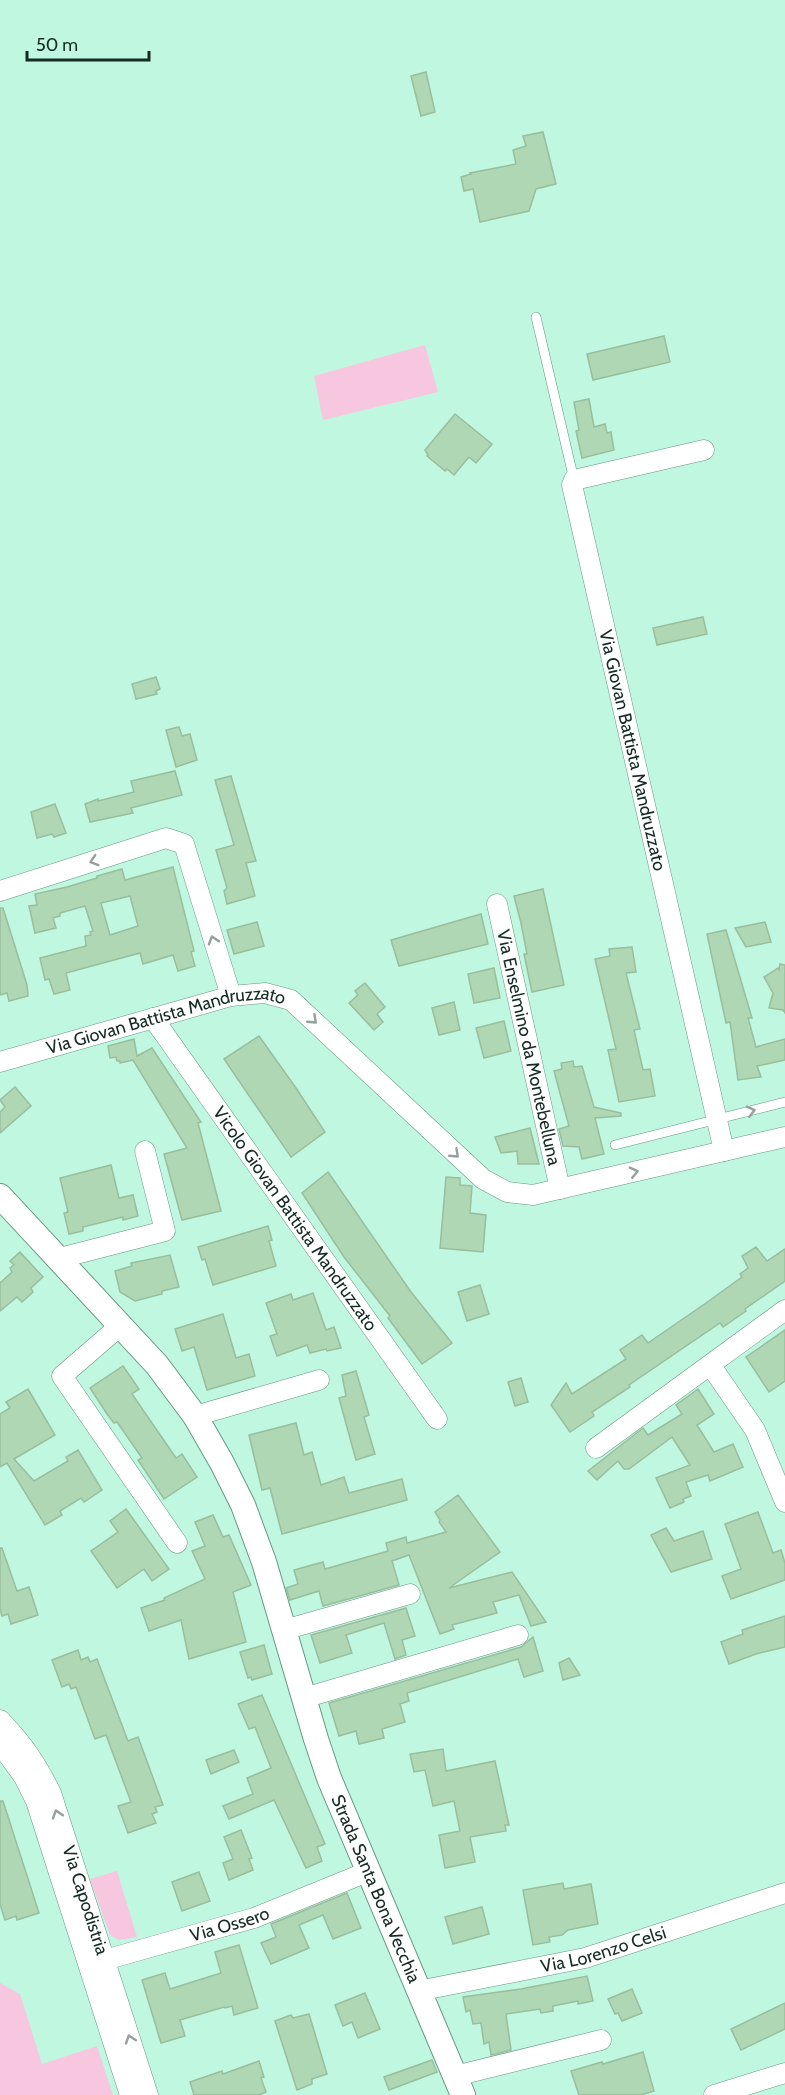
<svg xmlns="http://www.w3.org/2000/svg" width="785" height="2095" font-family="Cabin,sans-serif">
<rect width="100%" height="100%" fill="#c0f7e1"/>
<g fill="#f6c7de">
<polygon points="425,345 438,392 323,420 314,376"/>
<polygon points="117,1871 137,1937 119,1940 110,1935 90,1879"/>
<polygon points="0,1983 20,1994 42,2064 97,2046 113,2095 0,2095"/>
</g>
<g fill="#b0d7b4" stroke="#98be9c" stroke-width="1.5" fill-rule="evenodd">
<polygon points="426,72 435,112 421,116 411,76"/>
<polygon points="543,132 556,184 536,189 529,211 480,222 473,189 464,191 461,177 471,174 470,173 516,164 513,150 526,146 523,136"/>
<polygon points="664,336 670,362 593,380 587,354"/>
<polygon points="589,399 594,427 605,424 607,433 611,432 614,450 582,458 576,431 579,430 574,402"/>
<polygon points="455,414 492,444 476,463 469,457 454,475 447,469 445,471 427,456 428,455 425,450"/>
<polygon points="703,617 707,634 657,645 653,628"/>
<polygon points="156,677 160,689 156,691 157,694 136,699 132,684"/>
<polygon points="179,727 182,736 190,734 197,760 176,767 166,730"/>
<polygon points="175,771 182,795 131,808 133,813 90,822 85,804 98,799 98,801 134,792 131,781"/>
<polygon points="231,776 256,861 246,863 255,896 227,904 224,891 227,888 216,850 234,845 215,780"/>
<polygon points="55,804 66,833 54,837 52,834 37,838 31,812"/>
<path d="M173,867L194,951L191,952L195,966L178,971L173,955L143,964L140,953L66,973L70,990L54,994L49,979L45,980L40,958L86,946L85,936L91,935L90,932L93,931L85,906L60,913V916L53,918L56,928L35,933L29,906L37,905L35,894L67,887L97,878V876L122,869L125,880ZM130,896L138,926L110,935L101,903Z"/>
<polygon points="543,889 564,985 532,992 524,954 527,954 521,923 514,896"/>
<polygon points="0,908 3,908 27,985 28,996 9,1001 7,993 0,995"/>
<polygon points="481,914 488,944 399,966 391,940"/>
<polygon points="257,922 264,946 234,954 227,930"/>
<polygon points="765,922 771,942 746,947 735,928"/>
<polygon points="726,930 752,1018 748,1018 756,1047 785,1039 785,1060 757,1066 761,1077 738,1080 730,1022 726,1023 707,934"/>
<polygon points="632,947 636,972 626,973 640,1029 634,1030 643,1070 650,1069 655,1096 619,1102 608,1050 616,1049 595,959 610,956 609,949"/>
<polygon points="780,964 785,965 785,1013 783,1010 769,1008 773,993 764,977 778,968 779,970"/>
<polygon points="494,968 500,998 474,1003 468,974"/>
<polygon points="365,983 385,1007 377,1014 383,1022 374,1030 349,1003 358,995 355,991"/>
<polygon points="454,1002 460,1030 439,1035 432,1008"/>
<polygon points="504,1021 511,1051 484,1058 476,1028"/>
<polygon points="259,1036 296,1088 325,1132 291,1157 224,1059"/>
<polygon points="134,1039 137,1056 152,1048 201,1122 198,1123 221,1211 182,1220 164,1154 187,1148 133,1060 120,1063 120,1061 117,1061 116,1057 110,1058 108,1046"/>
<polygon points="573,1061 574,1067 582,1066 594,1107 621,1113 621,1116 595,1118 604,1154 582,1159 579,1147 563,1146 559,1129 569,1126 554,1071 562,1069 561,1063"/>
<polygon points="15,1087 31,1106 0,1133 0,1112 5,1107 0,1100"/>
<polygon points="530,1128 539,1164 518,1164 517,1151 501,1153 495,1137"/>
<polygon points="111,1165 119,1198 133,1195 138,1216 123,1220 123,1217 83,1227 83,1231 69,1234 64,1213 68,1212 60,1178"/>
<polygon points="328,1172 411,1292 452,1343 422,1364 388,1318 390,1316 344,1257 302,1193"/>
<polygon points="446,1177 460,1178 460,1185 472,1186 470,1213 486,1215 483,1252 440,1248"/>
<polygon points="268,1226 272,1240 269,1241 276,1266 213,1285 205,1259 202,1260 198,1247"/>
<polygon points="756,1247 767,1261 785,1249 785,1281 745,1309 746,1311 723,1327 720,1323 629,1385 630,1387 592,1412 594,1416 570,1432 551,1405 566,1383 572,1394 626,1359 620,1350 642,1335 648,1343 706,1303 742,1277 740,1274 748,1268 742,1256"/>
<polygon points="20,1252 43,1277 31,1288 33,1292 22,1302 17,1297 0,1311 0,1283 12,1272 10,1268 14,1265 10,1261"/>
<polygon points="170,1255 179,1287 162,1291 162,1294 135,1301 120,1292 115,1271 132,1266 131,1263"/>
<polygon points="480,1285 489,1314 467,1321 458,1292"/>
<polygon points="313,1293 326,1330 334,1327 341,1348 327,1351 326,1349 310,1353 307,1345 277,1356 270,1336 277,1334 266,1303 291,1294 293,1300"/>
<polygon points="223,1314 236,1358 249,1354 255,1376 207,1390 194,1347 182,1351 175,1329"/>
<polygon points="785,1330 785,1381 769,1392 746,1357"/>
<polygon points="123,1366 139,1389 132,1394 176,1458 182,1454 197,1477 164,1499 138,1460 142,1458 117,1422 114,1423 107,1414 90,1388"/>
<polygon points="356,1371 369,1415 364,1417 375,1454 356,1460 339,1398 346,1396 342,1375"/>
<polygon points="521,1378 528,1402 515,1406 508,1382"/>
<polygon points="28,1389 55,1435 14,1459 34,1481 68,1461 66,1457 78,1450 102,1490 84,1502 81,1498 60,1511 62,1515 45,1525 7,1463 0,1467 0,1414 10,1408 6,1402"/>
<polygon points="698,1389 714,1414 697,1425 714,1452 733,1444 743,1467 710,1481 708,1475 686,1482 691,1496 683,1499 684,1502 670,1508 656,1478 690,1465 672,1437 629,1469 624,1469 618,1461 597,1480 588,1471 643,1428 648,1435 682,1414 676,1405"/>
<polygon points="296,1423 304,1455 312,1452 321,1485 344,1477 349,1493 402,1479 407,1500 282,1534 270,1488 262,1490 249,1435"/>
<polygon points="458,1495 500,1552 449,1588 512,1572 546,1622 531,1626 519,1595 493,1602 497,1613 452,1625 454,1629 440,1634 409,1555 392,1561 399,1585 323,1606 319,1591 290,1600 286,1588 298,1584 294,1570 323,1562 325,1569 388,1551 386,1543 406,1537 407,1543 446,1532 439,1522 440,1520 435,1512"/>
<polygon points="126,1509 169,1569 152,1581 144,1569 117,1588 91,1551 118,1532 110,1521"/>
<polygon points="758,1512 773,1553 781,1550 785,1563 785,1580 731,1599 722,1576 741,1569 725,1524"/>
<polygon points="213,1515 223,1537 229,1535 251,1585 233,1592 246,1642 189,1659 181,1620 149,1631 141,1608 165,1600 164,1598 205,1579 192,1551 205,1546 195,1522"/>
<polygon points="666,1528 674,1541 703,1531 712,1559 671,1572 651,1535"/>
<polygon points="0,1548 2,1548 17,1591 29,1587 38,1615 11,1624 8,1614 2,1616 0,1609"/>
<polygon points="406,1608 415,1636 402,1640 406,1655 395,1659 384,1623 346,1635 352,1653 320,1663 311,1635"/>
<polygon points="785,1616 785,1647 756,1654 729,1664 721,1642 743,1634 742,1630"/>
<polygon points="533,1637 543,1671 524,1677 518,1659 407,1693 409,1701 400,1704 405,1722 382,1729 384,1738 359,1744 356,1731 339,1736 329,1703 521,1647"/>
<polygon points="264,1645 272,1674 252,1680 251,1677 248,1678 240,1652"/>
<polygon points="78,1650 81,1660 88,1657 90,1662 97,1659 128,1741 138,1737 163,1805 155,1807 157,1812 152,1814 156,1823 128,1833 118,1806 131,1802 106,1735 95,1739 76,1687 71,1689 69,1684 62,1687 52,1660"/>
<polygon points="569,1658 580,1675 563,1680 559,1663"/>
<polygon points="262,1695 325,1844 317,1847 322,1861 306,1868 274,1800 229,1819 223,1806 253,1794 247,1778 271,1768 255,1727 249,1729 238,1704"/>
<polygon points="443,1749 446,1771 495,1761 509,1825 505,1825 506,1831 470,1837 475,1862 445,1868 439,1835 460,1831 454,1801 433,1806 425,1770 414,1772 410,1754"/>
<polygon points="234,1750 239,1762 211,1774 206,1760"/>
<polygon points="0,1801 3,1801 39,1913 17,1920 16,1916 5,1920 0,1904"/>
<polygon points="241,1830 252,1858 249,1859 253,1870 229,1880 223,1863 233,1859 224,1837"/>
<polygon points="199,1872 210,1901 182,1911 172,1882"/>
<polygon points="563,1883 564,1889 591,1884 598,1924 568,1930 562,1935 549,1937 550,1942 533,1945 523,1890"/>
<polygon points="347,1893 361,1928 333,1939 323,1915 299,1925 309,1948 271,1964 261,1943 276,1937 271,1924"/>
<polygon points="482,1907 489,1934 453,1944 445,1917"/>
<polygon points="239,1945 258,2008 234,2015 232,2006 225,2008 224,2007 180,2020 185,2036 161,2043 142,1980 165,1973 170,1989 221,1973 215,1952"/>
<polygon points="587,1976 593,2001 578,2004 578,2001 553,2006 553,2011 541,2013 540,2009 506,2014 511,2050 491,2055 489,2042 484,2044 481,2023 473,2024 470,2010 466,2012 463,1997 521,1989"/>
<polygon points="632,1989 642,2013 622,2021 618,2013 615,2014 608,1999"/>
<polygon points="365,1993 380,2029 358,2038 352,2022 343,2026 335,2005"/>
<polygon points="785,2003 785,2029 741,2050 731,2029"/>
<polygon points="309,2014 327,2074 312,2079 312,2084 297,2090 275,2021 291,2015 293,2018"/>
<polygon points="643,2052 654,2091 641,2095 579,2095 571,2071 602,2062 603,2064"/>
<polygon points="432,2060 437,2072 389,2090 384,2077"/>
<polygon points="259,2061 264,2077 261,2078 266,2092 259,2095 194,2095 190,2082 222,2071 223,2074"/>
</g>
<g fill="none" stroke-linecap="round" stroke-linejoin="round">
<g stroke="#649883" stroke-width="10">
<g id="service">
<polyline points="536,317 574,480"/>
<polyline points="615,1145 785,1102"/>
</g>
</g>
<g stroke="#649883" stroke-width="21">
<g id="minor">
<path id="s1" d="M704,450L574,480L572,485L724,1151"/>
<polyline points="0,891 166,838 184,844 231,996"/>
<path id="s2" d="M497,904L560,1189"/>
<path id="s3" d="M153,1018L437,1419"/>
<path id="s4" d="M0,1062L231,996L265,993L291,1000L483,1179L507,1192L533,1195L785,1137"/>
<polyline points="60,1258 165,1231 145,1151"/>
<polyline points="121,1325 62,1376 177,1543"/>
<polyline points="711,1366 755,1430 785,1502"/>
<polyline points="195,1416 319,1380"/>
<polyline points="596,1448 785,1310"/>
<polyline points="284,1630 410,1594"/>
<polyline points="304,1698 518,1635"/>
<path id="s5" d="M0,1720C23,1744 36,1763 51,1793L148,2095"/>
<polyline points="0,1744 24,1777 36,1801 130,2095"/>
<path id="s6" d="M94,1963L254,1918L367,1872"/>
<path id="s7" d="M418,1991L585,1958L785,1893"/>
<polyline points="455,2076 601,2040"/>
<polyline points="714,2095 785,2073"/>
</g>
</g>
<g stroke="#649883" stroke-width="26">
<g id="tertiary">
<path id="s8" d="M0,1196L157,1365L195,1416L222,1463L243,1505L264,1562L316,1739L329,1778L463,2095"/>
</g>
</g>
<use href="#service" stroke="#fff" stroke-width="9"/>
<use href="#minor" stroke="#fff" stroke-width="20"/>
<use href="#tertiary" stroke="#fff" stroke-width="24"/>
</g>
<defs><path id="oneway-chevron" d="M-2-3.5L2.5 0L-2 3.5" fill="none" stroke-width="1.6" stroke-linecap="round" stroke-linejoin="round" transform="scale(1.5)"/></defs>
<g stroke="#96a09c">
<use href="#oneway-chevron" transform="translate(94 861) rotate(162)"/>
<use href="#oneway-chevron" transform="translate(213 940) rotate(-107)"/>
<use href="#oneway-chevron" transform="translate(313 1020) rotate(43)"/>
<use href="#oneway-chevron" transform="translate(751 1111) rotate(-14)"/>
<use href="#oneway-chevron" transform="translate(455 1154) rotate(43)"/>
<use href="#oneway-chevron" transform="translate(634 1172) rotate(-13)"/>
<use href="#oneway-chevron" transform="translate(57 1814) rotate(-108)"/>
<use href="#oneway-chevron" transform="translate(130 2039) rotate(-108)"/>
</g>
<g text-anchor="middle" stroke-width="4.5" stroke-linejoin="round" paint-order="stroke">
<g font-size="18" fill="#152b23" stroke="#c0f7e1">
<text dy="6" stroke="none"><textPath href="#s1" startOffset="411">Via Giovan Battista Mandruzzato</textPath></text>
<text dy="6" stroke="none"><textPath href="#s4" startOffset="172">Via Giovan Battista Mandruzzato</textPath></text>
<text dy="6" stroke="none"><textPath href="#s2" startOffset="147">Via Enselmino da Montebelluna</textPath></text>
<text dy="6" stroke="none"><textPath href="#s3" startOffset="246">Vicolo Giovan Battista Mandruzzato</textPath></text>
<text dy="6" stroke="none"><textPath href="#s8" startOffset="802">Strada Santa Bona Vecchia</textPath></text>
<text dy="6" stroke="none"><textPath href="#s5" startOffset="202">Via Capodistria</textPath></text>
<text dy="6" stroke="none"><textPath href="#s6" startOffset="141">Via Ossero</textPath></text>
<text dy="6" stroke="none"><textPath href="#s7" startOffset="190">Via Lorenzo Celsi</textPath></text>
</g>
</g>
<path d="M27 51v9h122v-9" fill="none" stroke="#152b23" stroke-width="3"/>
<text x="36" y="51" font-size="18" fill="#152b23" stroke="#c0f7e1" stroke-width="4.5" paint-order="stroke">50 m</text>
</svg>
